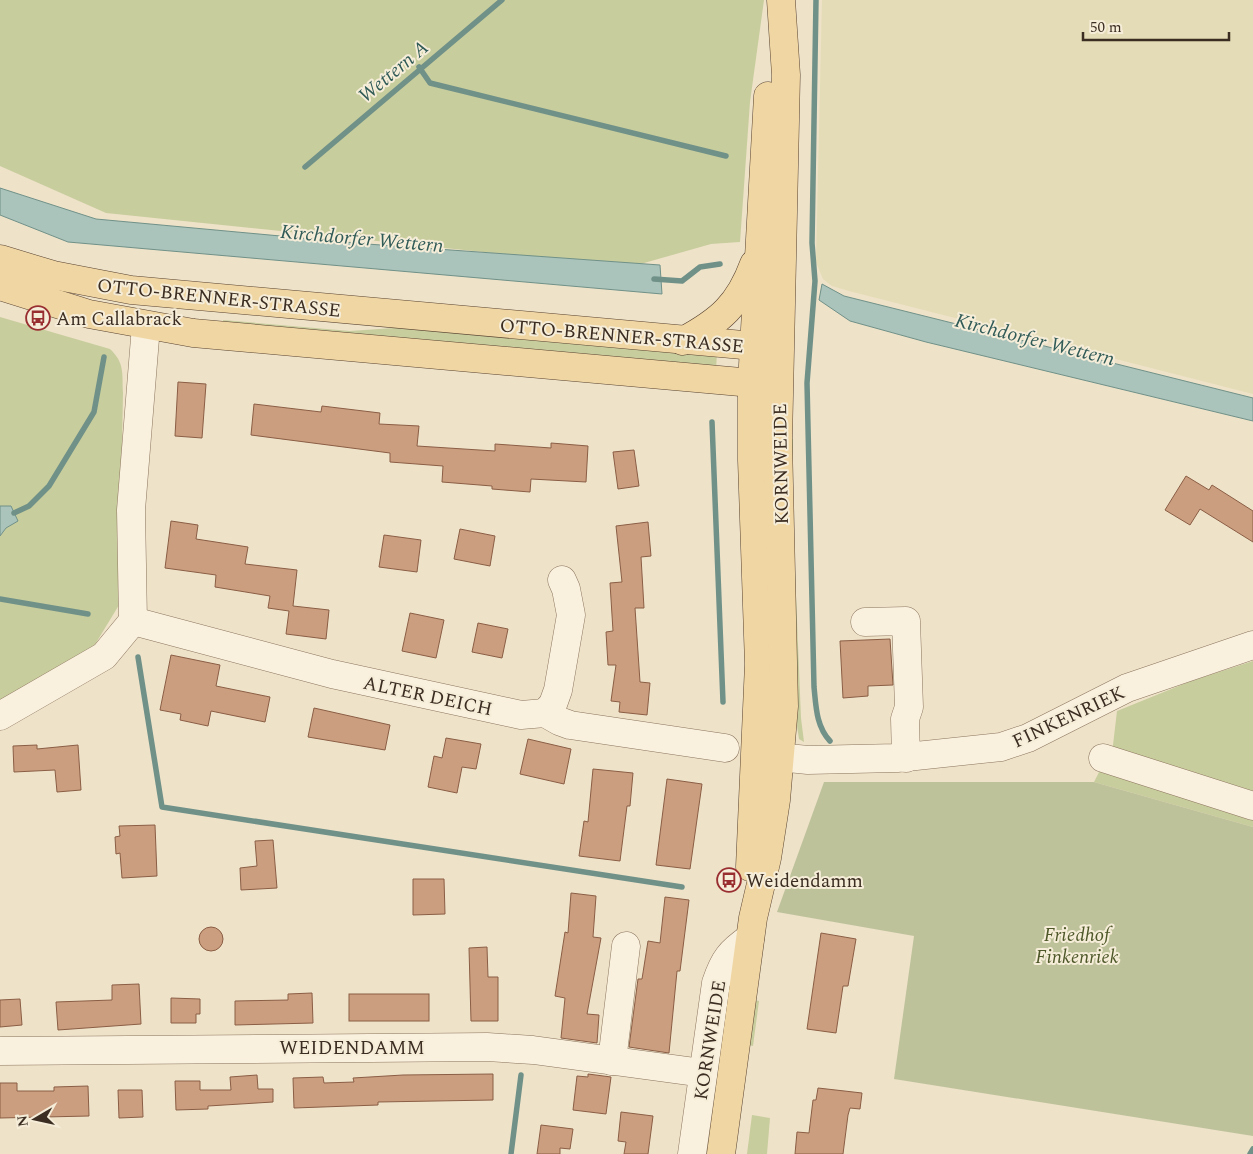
<svg xmlns="http://www.w3.org/2000/svg" width="1253" height="1154" font-family="Spectral,serif">
<rect width="100%" height="100%" fill="#eee2c9"/>
<polygon fill="#e4dcb6" points="822,0 1253,0 1253,394 849,291 832,286 823,279 816,262"/>
<g fill="#c8cd9d">
<polygon points="0,0 764,0 750,102 740,242 711,244 630,267 106,213 0,166"/>
<path d="M0,317L110,349C125,363 122,374 123,393L119,605L91,651L0,706V536L6,528L0,506Z"/>
<polygon points="223,320 350,331 408,327 717,353 716,370 224,327"/>
<polygon points="789,439 793,439 793,522 801,718 804,742 799,739 796,719"/>
<polygon points="1253,661 1253,827 1094,782 1113,745 1117,711 1191,681"/>
<polygon points="754,1000 759,1001 753,1046 748,1045"/>
<polygon points="752,1115 770,1118 767,1154 747,1154"/>
</g>
<polygon fill="#bec29b" points="824,782 1094,782 1253,827 1253,1136 894,1079 914,936 777,912"/>
<g fill="#aac3bb" stroke="#709188">
<polygon points="0,188 96,219 367,244 660,265 662,294 68,242 0,215"/>
<polygon points="822,284 844,296 1253,398 1253,421 926,342 850,321 819,300"/>
<polygon points="0,506 11,506 18,521 6,528 0,536"/>
</g>
<g fill="none" stroke-linecap="round" stroke-linejoin="round">
<g stroke="#709188" stroke-width="5.5">
<path d="M816,0L812,243L815,281L807,383L814,687C816,706 816,726 830,741"/>
<polyline points="419,67 430,83 726,156"/>
<polyline points="305,167 502,0"/>
<polyline points="654,279 682,281 700,267 720,264"/>
<polyline points="712,422 723,702"/>
<polyline points="14,513 29,506 49,486 94,412 104,357"/>
<polyline points="0,599 88,614"/>
<polyline points="138,657 162,807 682,887"/>
<polyline points="511,1154 521,1075"/>
<polyline points="1250,1154 1253,1149"/>
</g>
</g>
<g fill="#cc9e80" stroke="#8a5e44">
<polygon points="178,382 206,384 202,438 175,436"/>
<polygon points="254,404 321,412 322,406 380,413 379,424 419,426 417,446 495,451 495,444 551,448 551,443 588,446 586,482 531,479 530,492 492,489 492,486 442,482 443,466 390,462 390,453 251,435"/>
<polygon points="634,450 639,486 618,489 613,452"/>
<polygon points="1186,476 1209,490 1212,485 1253,511 1253,542 1200,509 1190,525 1165,510"/>
<polygon points="171,521 198,525 196,539 248,547 245,564 297,570 293,606 329,610 326,639 286,634 289,611 268,608 270,596 215,587 216,575 165,568"/>
<polygon points="648,522 651,556 641,557 644,608 635,608 640,682 650,683 647,715 619,712 620,702 611,701 616,665 608,665 606,632 613,631 610,583 622,582 616,526"/>
<polygon points="460,529 495,536 490,566 454,559"/>
<polygon points="384,535 421,540 417,572 379,567"/>
<polygon points="410,613 444,620 436,658 402,651"/>
<polygon points="478,623 508,629 502,658 472,652"/>
<polygon points="890,639 893,685 868,686 868,696 843,698 840,641"/>
<polygon points="171,655 220,665 216,686 270,697 265,722 211,711 208,726 180,720 181,714 160,710"/>
<polygon points="314,708 390,725 385,750 308,737"/>
<polygon points="446,738 481,744 476,769 462,767 457,793 428,787 434,756 442,758"/>
<polygon points="528,739 571,749 564,784 520,774"/>
<polygon points="37,745 37,749 78,745 81,790 57,792 55,770 14,772 13,746"/>
<polygon points="593,769 633,773 630,806 627,806 620,861 579,856 584,821 588,822"/>
<polygon points="667,779 702,784 690,869 656,865"/>
<polygon points="155,825 157,876 122,878 120,853 116,854 115,837 120,836 119,826"/>
<polygon points="273,840 277,888 241,890 240,868 257,866 255,841"/>
<polygon points="413,879 444,879 445,914 413,915"/>
<polygon points="571,893 596,896 593,937 601,938 587,1014 599,1015 597,1043 561,1038 565,998 555,996 565,932 568,933"/>
<polygon points="665,897 689,900 680,971 677,971 669,1053 629,1047 638,979 642,979 648,941 660,943"/>
<circle cx="211" cy="939" r="12"/>
<polygon points="821,933 856,939 848,986 843,986 836,1033 807,1029"/>
<polygon points="487,947 488,977 498,977 498,1021 471,1021 469,948"/>
<polygon points="139,984 141,1024 58,1030 56,1002 112,1000 112,985"/>
<polygon points="312,993 313,1023 235,1025 235,1001 288,1000 288,994"/>
<rect x="349" y="994" width="80" height="27"/>
<polygon points="171,998 200,999 200,1014 196,1014 196,1023 171,1023"/>
<polygon points="20,999 22,1025 0,1027 0,1000"/>
<polygon points="493,1074 493,1100 378,1102 378,1105 294,1108 293,1078 323,1077 324,1083 354,1082 353,1078 403,1075"/>
<polygon points="588,1074 611,1077 606,1114 573,1110 577,1076 588,1077"/>
<polygon points="257,1075 258,1089 273,1089 273,1102 208,1106 208,1109 176,1110 175,1081 200,1081 200,1090 231,1090 230,1077"/>
<polygon points="0,1083 17,1083 17,1091 54,1091 54,1087 88,1086 89,1116 0,1118"/>
<polygon points="818,1088 862,1093 860,1109 850,1108 848,1115 843,1154 795,1154 797,1132 809,1133 813,1100 816,1100"/>
<polygon points="118,1090 142,1090 143,1117 119,1118"/>
<polygon points="621,1112 653,1116 648,1154 624,1154 626,1142 618,1141"/>
<polygon points="541,1125 573,1129 570,1149 560,1148 560,1154 537,1154"/>
</g>
<g fill="none" stroke-linecap="round" stroke-linejoin="round">
<g stroke="#8b755e" stroke-width="29">
<g id="minor">
<polyline points="133,621 332,674 521,715 545,713 559,721 570,725 725,748"/>
<polyline points="133,621 131,510 146,326"/>
<polyline points="865,622 906,621 909,707 905,719 906,758"/>
<polyline points="545,713 553,704 558,690 571,615 566,589 562,580"/>
<polyline points="0,716 104,656 133,621"/>
<polyline points="757,755 808,760 897,758 1001,747 1028,738 1127,688 1253,645"/>
<polyline points="1103,758 1253,806"/>
<polyline points="0,1051 487,1047 533,1050 703,1073"/>
<polyline points="612,1061 626,946"/>
<path d="M692,1154L716,983C724,959 730,952 750,938"/>
</g>
</g>
<g stroke="#594331" stroke-width="29">
<g id="major">
<polyline points="0,259 53,275 131,290 754,346 769,356"/>
<polyline points="0,286 89,314 193,333 752,383 769,375"/>
<path d="M683,341C720,321 739,305 754,264"/>
<polyline points="750,867 759,664 752,460 752,383 768,96"/>
<polyline points="721,1154 753,918 767,858 776,800 784,706 778,441 786,75 781,0"/>
</g>
</g>
<use href="#minor" stroke="#f9f0dd" stroke-width="28"/>
<use href="#major" stroke="#f0d6a3" stroke-width="28"/>
</g>
<defs>
<g id="bus-ring" transform="scale(1.25)"><circle r="9.5" fill="#f6edd9" stroke="#992e31" stroke-width="1.5"/><path d="M-5-6H5V4H4V6H2V4H-2V6H-4V4H-5ZM-3.5-4V0h7V-4ZM-3.5 1.2v1.5H-2V1.2ZM2 1.2v1.5H3.5V1.2Z" fill="#992e31"/></g>
</defs>
<g fill-rule="evenodd">
<use href="#bus-ring" x="38" y="318"/>
<use href="#bus-ring" x="729" y="880"/>
</g>
<g text-anchor="middle" stroke-width="4" stroke-linejoin="round" paint-order="stroke">
<g font-size="19" fill="#3b2d21" stroke="#f6edd9">
<text transform="translate(219 297) rotate(6)" y="7">OTTO-BRENNER-STRASSE</text>
<text transform="translate(622 335) rotate(5)" y="7">OTTO-BRENNER-STRASSE</text>
<text transform="translate(780 464) rotate(-91)" y="7">KORNWEIDE</text>
<text transform="translate(428 695) rotate(12)" y="7">ALTER DEICH</text>
<text transform="translate(1068 716) rotate(-25)" y="7">FINKENRIEK</text>
<text transform="translate(709 1040) rotate(-81)" y="7">KORNWEIDE</text>
<text x="352" y="1054">WEIDENDAMM</text>
</g>
<g font-size="19" fill="#3b2d21" stroke="#f6edd9" text-anchor="start">
<text x="56" y="325">Am Callabrack</text>
<text x="746" y="887">Weidendamm</text>
</g>
<g font-size="19" font-style="italic" fill="#4d5728" stroke="#f6edd9">
<text x="1077" y="941">Friedhof<tspan x="1077" dy="22">Finkenriek</tspan></text>
</g>
<g font-size="20" font-style="italic" fill="#315b57" stroke="#f6edd9">
<text transform="translate(393 71) rotate(-40)" y="7">Wettern A</text>
<text transform="translate(362 238) rotate(5)" y="7">Kirchdorfer Wettern</text>
<text transform="translate(1035 339) rotate(14)" y="7">Kirchdorfer Wettern</text>
</g>
</g>
<g transform="translate(35 1119) rotate(261)" stroke="#f6edd9" stroke-width="4" paint-order="stroke">
<path d="M0-4L9 19L0 12L-9 19Z" fill="#3b2d21"/>
<text y="-8" font-size="14" font-weight="bold" text-anchor="middle" fill="#3b2d21">N</text>
</g>
<path d="M1083 32v8h146v-8" fill="none" stroke="#3b2d21" stroke-width="2.5"/>
<text x="1090" y="32" font-size="15" fill="#3b2d21" stroke="#f6edd9" stroke-width="4" paint-order="stroke">50 m</text>
</svg>
